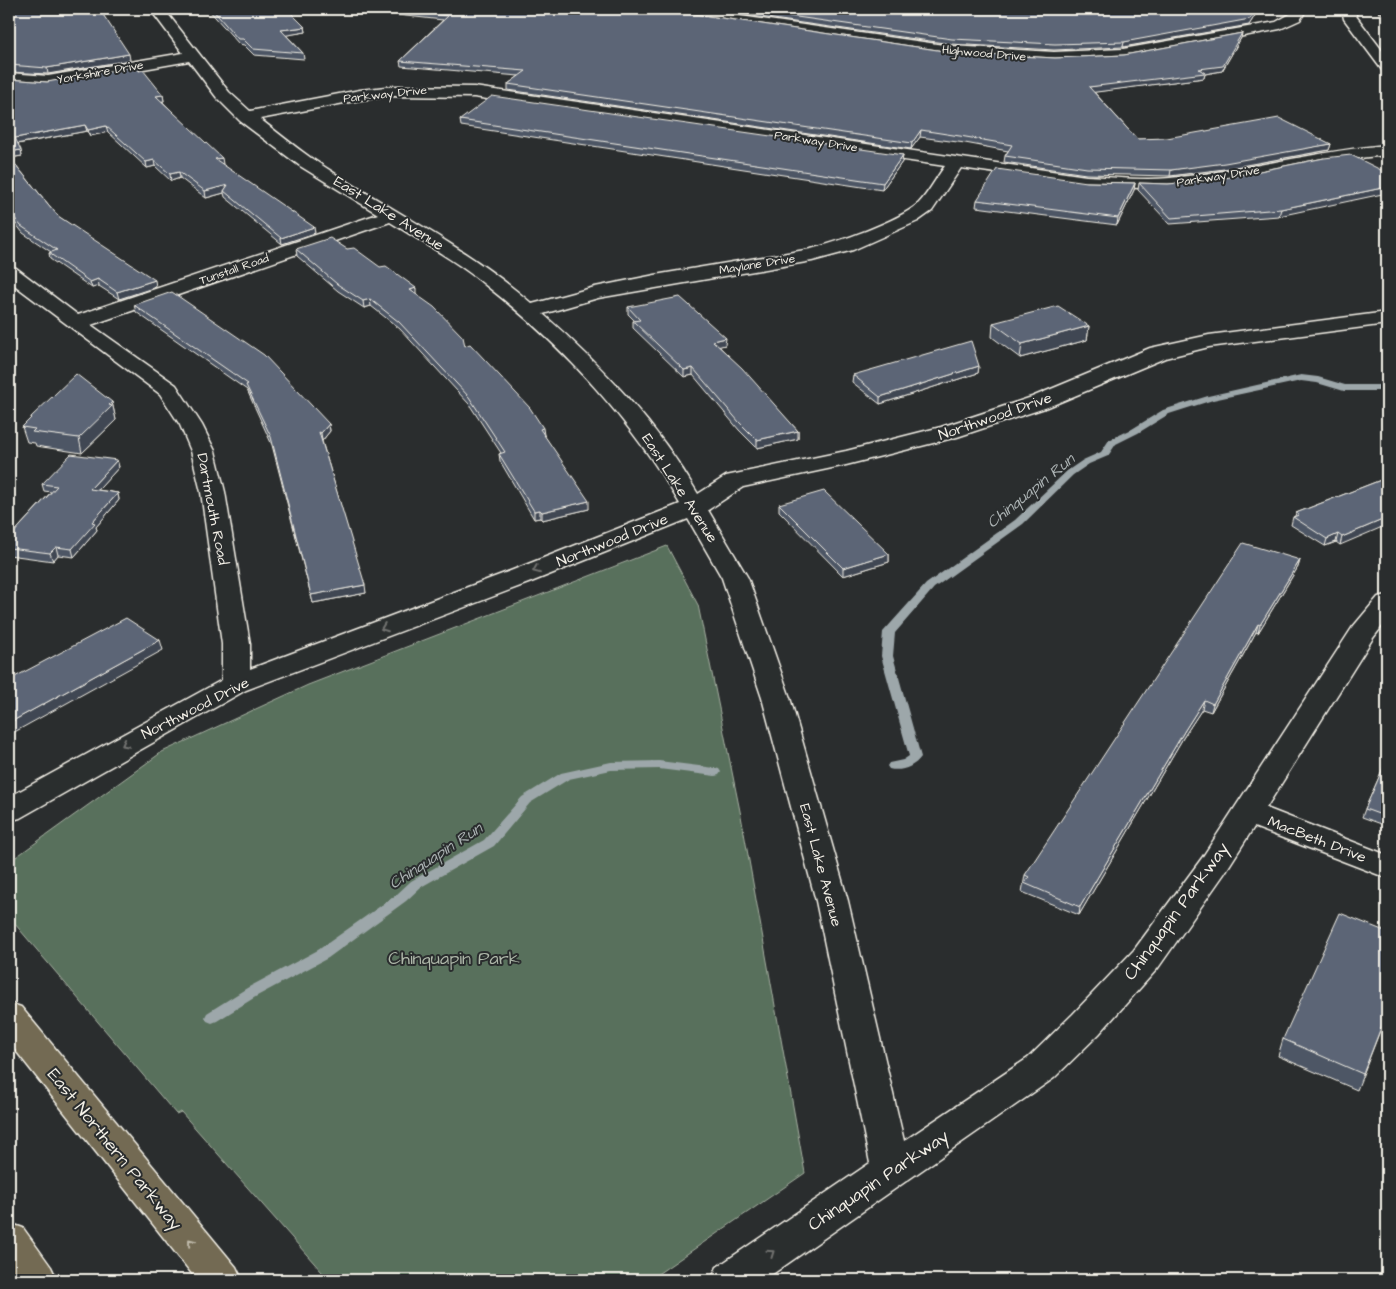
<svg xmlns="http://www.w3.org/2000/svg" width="1396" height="1289" font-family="'Architects Daughter',sans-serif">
<rect width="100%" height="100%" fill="#2a2d2e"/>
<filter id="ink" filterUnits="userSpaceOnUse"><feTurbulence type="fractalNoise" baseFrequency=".02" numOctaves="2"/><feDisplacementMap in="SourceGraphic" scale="10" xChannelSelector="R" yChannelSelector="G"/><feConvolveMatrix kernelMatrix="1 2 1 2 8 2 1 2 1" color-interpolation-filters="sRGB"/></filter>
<g filter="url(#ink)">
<polygon fill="#59705c" stroke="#a6b0a2" points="667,546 698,605 741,816 805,1173 649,1280 329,1280 181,1112 176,1114 9,917 9,862 162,752 308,685"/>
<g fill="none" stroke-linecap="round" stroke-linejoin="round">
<g fill="#9da7aa" fill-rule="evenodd">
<path d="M1301,375L1318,377L1345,385H1387V391H1344L1317,383L1301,381L1213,400L1169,414L1138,433L1116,444L1108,456L1089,464L1073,475L1023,524L934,588L895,633L893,656L921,757C914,767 901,772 889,769L887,766L889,763L903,760L909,756L881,656L883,632L926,584L1015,520L1067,471L1083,460L1101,452L1109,440L1132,429L1163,410L1208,396Z"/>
<polygon points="659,761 715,768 719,769 721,772 719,775 715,776 659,769 611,770 569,779 530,803 494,846 421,887 406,901 328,958 257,996 217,1021 212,1023 207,1021 205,1017 207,1013 247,988 318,950 396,895 411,881 484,840 522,797 561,773 611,762"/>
</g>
<g stroke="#f4f1e8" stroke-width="3">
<g id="minor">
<path d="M150,9H164L229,92L250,111L360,90L394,86L474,87L1086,176C1113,177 1142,181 1170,178C1243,172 1314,151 1387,145V155L1322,162L1219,183L1167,189L1086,186L961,168L932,211L918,221L853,250L812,261L598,298L543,314C603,367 658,425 698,494L726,476L846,451L941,427L1032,397L1150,348L1209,335L1387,312V324L1209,347L1165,358L1048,407L957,437L846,465L743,487L708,510L748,578L790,698L848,901L904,1141L1028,1058L1073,1014L1134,950L1202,858L1352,628L1378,597L1387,595V620L1373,638L1266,808L1387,855V878L1254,827L1224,874L1158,968L1099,1034L1054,1078L764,1280H711L717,1267L870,1163L816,901L762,698L722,578L688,519L531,582L246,690L20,818L9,821V797L222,680V644L201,492L191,451L180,425L160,394L9,281V266L16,268L78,315L378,214L300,166L240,121L217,98L189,61L48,86L9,83V73L48,76L183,53ZM394,96L474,97L945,166C936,178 928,194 918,204C897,222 838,242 811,249L655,275L595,287L532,304C465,245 385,208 311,158C294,146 277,132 260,119L360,100ZM390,222C424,243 458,262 488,287C563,346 632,421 680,504L513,570L250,669V644L225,492L215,451L202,425L176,385L91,325Z"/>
<polygon points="655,9 690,9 951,46 1054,52 1123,49 1276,22 1290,14 1293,9 1307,9 1300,20 1280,29 1123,59 1054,62 951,56 662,13"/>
<polygon points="1342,9 1356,9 1356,16 1387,57 1387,72 1382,70 1344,19"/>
<polygon points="1378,9 1387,9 1387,13 1380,12"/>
</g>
</g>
<g stroke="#f4f1e8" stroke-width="3">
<g id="major">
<polygon points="9,1003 21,1007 236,1267 242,1280 197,1280 9,1042"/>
<polygon points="9,1223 23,1228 51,1267 57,1280 14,1280 9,1273"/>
</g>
</g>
<use href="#minor" fill="#2a2d2e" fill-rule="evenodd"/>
<use href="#major" fill="#736b52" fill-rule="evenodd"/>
</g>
<g fill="#4e5765" stroke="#f4f1e8">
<polygon points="9,9 104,15 103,15 130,60 48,74 9,72"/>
<polygon points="208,9 287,9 305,27 306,32 286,35 303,53 304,59 254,55 244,45 239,44"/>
<polygon points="342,9 661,9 951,52 1055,58 1124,55 1242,33 1241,38 1222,71 1205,74 1204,78 1094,92 1137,139 1331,144 1329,150 1224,169 1170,176 1086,174 1004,162 1005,156 1008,151 965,143 920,137 911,149 508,90 508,84 519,76 401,66 400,61 443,20"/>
<polygon points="702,9 1259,9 1249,25 1123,47 1054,50 951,44"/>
<polygon points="139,71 163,95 164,101 162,101 223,164 222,164 315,233 282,244 225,197 224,193 206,198 180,178 171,181 155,166 147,168 108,132 90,136 87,131 18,144 22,156 10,158 58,216 156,287 119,299 99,286 92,288 50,259 49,253 51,252 23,233 9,215 9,79 47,82"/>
<polygon points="460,120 903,155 902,162 882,190 461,126"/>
<polygon points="1324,158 1279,216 1170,224 1138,190 1139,183 1168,184 1220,179"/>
<polygon points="1087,182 1135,183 1134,190 1117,225 976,207 977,200"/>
<polygon points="296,249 347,249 416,294 543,428 544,435 589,509 542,520 540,518 534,519 500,461 499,454 501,453 469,404 400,329 371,306 364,308 338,291 297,256"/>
<polygon points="134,305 329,424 330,431 322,441 366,593 313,603 272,445 247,390 136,312"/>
<polygon points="628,307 725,345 719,346 798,431 798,439 757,448 739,430 693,375 684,377 633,328 633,321 635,321 628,314"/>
<polygon points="993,323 1089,326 1087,340 1020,358 992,337"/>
<polygon points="979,366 978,373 880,404 852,382 853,375"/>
<polygon points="112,402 116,420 82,453 36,446 35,443 27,442 22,427 31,418 31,417"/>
<polygon points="117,460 119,467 98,490 118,493 119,500 96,527 97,530 74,557 58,555 53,561 9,555 9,538 51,492 44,491 42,484"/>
<polygon points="1386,478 1340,545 1336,542 1325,546 1291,525 1293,517 1295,516 1296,513"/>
<polygon points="779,504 889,554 889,562 843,576 779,511"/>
<polygon points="1300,560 1298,567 1258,633 1256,632 1211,712 1202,709 1183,738 1079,915 1022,892 1025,875"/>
<polygon points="1387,759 1387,826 1362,817 1365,809"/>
<polygon points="1387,1013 1357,1090 1278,1056 1283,1039"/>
</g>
<g fill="#404753" stroke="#f4f1e8">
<polygon points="1257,9 1259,9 1249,25 1123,47 1124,42"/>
<polygon points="100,10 103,10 104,15 101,16"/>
<polygon points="305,27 306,32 282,36 281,30"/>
<polygon points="1242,33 1241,38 1222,71 1205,74 1204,78 1089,93 1089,87 1199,69"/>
<polygon points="129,54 130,60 48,74 47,68"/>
<polygon points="163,95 164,101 157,102 156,96"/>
<polygon points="85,125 87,131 16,144 15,138"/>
<polygon points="106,126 108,132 90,136 88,130"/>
<polygon points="921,130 920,137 911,149 912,143"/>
<polygon points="1331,144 1329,150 1224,169 1170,176 1171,170"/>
<polygon points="21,150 22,156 9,158 9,152"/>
<polygon points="903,155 902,162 882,190 883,183"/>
<polygon points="222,158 223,164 216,165 215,159"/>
<polygon points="154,160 155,166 147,168 146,162"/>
<polygon points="179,172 180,178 171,181 170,174"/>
<polygon points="1135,183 1134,190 1117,225 1118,218"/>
<polygon points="228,185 224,191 224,193 206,198 205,191"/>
<polygon points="1387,187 1387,193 1279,216 1281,209"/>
<polygon points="314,227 315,233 282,244 281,238"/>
<polygon points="98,279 99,286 92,288 90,282"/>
<polygon points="155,280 156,287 119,299 117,292"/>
<polygon points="416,288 416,295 410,290"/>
<polygon points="370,299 371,306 364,308 363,301"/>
<polygon points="1089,326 1087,340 1020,358 1022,344"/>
<polygon points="726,338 725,345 713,348 713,341"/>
<polygon points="979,366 978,373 880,404 880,397"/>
<polygon points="693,368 693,375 684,377 684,370"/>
<polygon points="112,402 116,420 82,453 79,438"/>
<polygon points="329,424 330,431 322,441 321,433"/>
<polygon points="798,431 798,439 757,448 757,440"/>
<polygon points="117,460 119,467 92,497 90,489"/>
<polygon points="118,493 119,500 96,527 97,530 74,557 72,549 92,522"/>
<polygon points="589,501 589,509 542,520 542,512"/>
<polygon points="540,510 540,518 534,519 534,511"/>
<polygon points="1387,518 1387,525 1340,545 1342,537"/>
<polygon points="1338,534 1336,542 1325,546 1327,539"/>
<polygon points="56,547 58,555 53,561 50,553"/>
<polygon points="889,554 889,562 843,576 843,568"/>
<polygon points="1300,560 1298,567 1258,633 1260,625"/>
<polygon points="365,585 366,593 313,603 311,595"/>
<polygon points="1258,624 1256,632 1211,712 1213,704"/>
<polygon points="160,640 163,650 9,735 9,723"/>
<polygon points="1204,700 1202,709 1183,738 1079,915 1080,907 1185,730"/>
</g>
<g fill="#5b6576" stroke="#f4f1e8">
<polygon points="9,9 102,9 103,10 100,10 129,54 47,68 9,65"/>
<polygon points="212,9 287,9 305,27 281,30 303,53 253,49 243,39 238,39"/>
<polygon points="388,9 661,9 951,52 1055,58 1124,55 1242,33 1223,66 1199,69 1205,73 1089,87 1137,139 1167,138 1279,118 1331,144 1225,163 1171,170 1087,168 1005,156 1012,145 966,137 921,130 912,143 508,84 526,71 400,61 448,16"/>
<polygon points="740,9 1257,9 1250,19 1124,42 1055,44 952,39"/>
<polygon points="137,66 139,71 143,70 163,95 156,96 222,158 215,159 314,227 281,238 224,191 228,185 205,191 179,172 170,174 154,160 146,162 106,126 88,130 85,125 15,138 21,150 9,152 9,79 47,82"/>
<polygon points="492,96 903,155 883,183 460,120"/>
<polygon points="1351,155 1387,173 1387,187 1281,209 1171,218 1139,183 1168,184 1220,179 1324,158"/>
<polygon points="9,157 58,216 155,280 117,292 98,279 90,282 49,253 57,250 21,226 9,211"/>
<polygon points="997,169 1087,182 1135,183 1118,218 977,200"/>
<polygon points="330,238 347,249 354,248 380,267 386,266 416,288 410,290 434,307 463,337 465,346 470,344 530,408 543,428 540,429 589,501 542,512 540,510 534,511 499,454 505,452 469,397 399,322 370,299 363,301 337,284 296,249"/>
<polygon points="172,292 264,355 329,424 321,433 319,432 365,585 311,595 271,437 246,385 248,384 134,305"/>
<polygon points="680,297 726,338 713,341 742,368 798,431 757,440 739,422 693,368 684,370 633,321 640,320 628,307"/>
<polygon points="1058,306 1089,326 1022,344 993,323"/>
<polygon points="971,341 979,366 880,397 853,375"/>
<polygon points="76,374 112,402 109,405 112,406 79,438 32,432 35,429 22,427 32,417 31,417"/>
<polygon points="71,454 117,460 90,489 118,493 92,522 95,523 72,549 56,547 50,553 9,548 9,538 57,486 42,484"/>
<polygon points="1386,478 1387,479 1387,518 1342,537 1338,534 1327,539 1293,517 1299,515 1296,513"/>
<polygon points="824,491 889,554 843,568 779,504"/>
<polygon points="1243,543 1300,560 1260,625 1258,624 1213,704 1204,700 1185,730 1080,907 1024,883 1029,877 1025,875"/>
<polygon points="126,618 160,640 9,723 9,680"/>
<polygon points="1387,759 1387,817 1365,809"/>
<polygon points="1340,913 1387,932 1387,1012 1363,1074 1283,1039"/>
</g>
<defs><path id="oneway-chevron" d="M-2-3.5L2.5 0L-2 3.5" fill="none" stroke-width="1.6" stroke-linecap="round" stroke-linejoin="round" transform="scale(1.25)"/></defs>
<g stroke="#71726f">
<use href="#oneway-chevron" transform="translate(536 570) rotate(158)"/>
<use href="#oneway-chevron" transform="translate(384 628) rotate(159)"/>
<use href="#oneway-chevron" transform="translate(125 744) rotate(152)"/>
<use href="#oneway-chevron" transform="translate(771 1253) rotate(-35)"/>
</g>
<use stroke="#c0bbac" href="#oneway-chevron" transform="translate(191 1242) rotate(-129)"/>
</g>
<g text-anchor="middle" stroke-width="4" stroke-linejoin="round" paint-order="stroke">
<g font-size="12" fill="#f4f1e8" stroke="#2a2d2e">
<text transform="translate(984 53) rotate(5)" y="4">Highwood Drive</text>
<text transform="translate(100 72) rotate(-10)" y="4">Yorkshire Drive</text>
<text transform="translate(385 94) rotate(-6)" y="4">Parkway Drive</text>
<text transform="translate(816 141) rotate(9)" y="4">Parkway Drive</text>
<text transform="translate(1218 176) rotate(-9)" y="4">Parkway Drive</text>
<text transform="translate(757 264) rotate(-9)" y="4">Maylane Drive</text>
<text transform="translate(234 269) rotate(-19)" y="4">Tunstall Road</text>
</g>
<g font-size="15" fill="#f4f1e8" stroke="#2a2d2e">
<text transform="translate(389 213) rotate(32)" y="5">East Lake Avenue</text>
<text transform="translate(995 416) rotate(-19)" y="5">Northwood Drive</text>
<text transform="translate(680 488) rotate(57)" y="5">East Lake Avenue</text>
<text transform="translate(213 509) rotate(79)" y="5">Dartmouth Road</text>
<text transform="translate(612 540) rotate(-22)" y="5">Northwood Drive</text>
<text transform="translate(195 708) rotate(-27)" y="5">Northwood Drive</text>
<text transform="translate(1317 839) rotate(21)" y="5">MacBeth Drive</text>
<text transform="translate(821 865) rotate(75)" y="5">East Lake Avenue</text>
</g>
<g font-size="16" font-style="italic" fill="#acb3b4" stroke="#2a2d2e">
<text transform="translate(1030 490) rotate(-39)" y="6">Chinquapin Run</text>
<text transform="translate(435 855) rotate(-33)" y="6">Chinquapin Run</text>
</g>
<g font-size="18" fill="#f4f1e8" stroke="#2a2d2e">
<text transform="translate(1176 911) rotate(-54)" y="6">Chinquapin Parkway</text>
<text transform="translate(115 1149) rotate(51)" y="6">East Northern Parkway</text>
<text transform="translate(878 1180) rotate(-34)" y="6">Chinquapin Parkway</text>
</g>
<g font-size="18" fill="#aeb7a9" stroke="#2a2d2e">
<text x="454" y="964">Chinquapin Park</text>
</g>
</g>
<rect width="1396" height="1289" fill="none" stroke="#2a2d2e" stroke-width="30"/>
<rect x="15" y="15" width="1366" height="1259" fill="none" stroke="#f4f1e8" stroke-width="2" filter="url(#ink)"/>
</svg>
